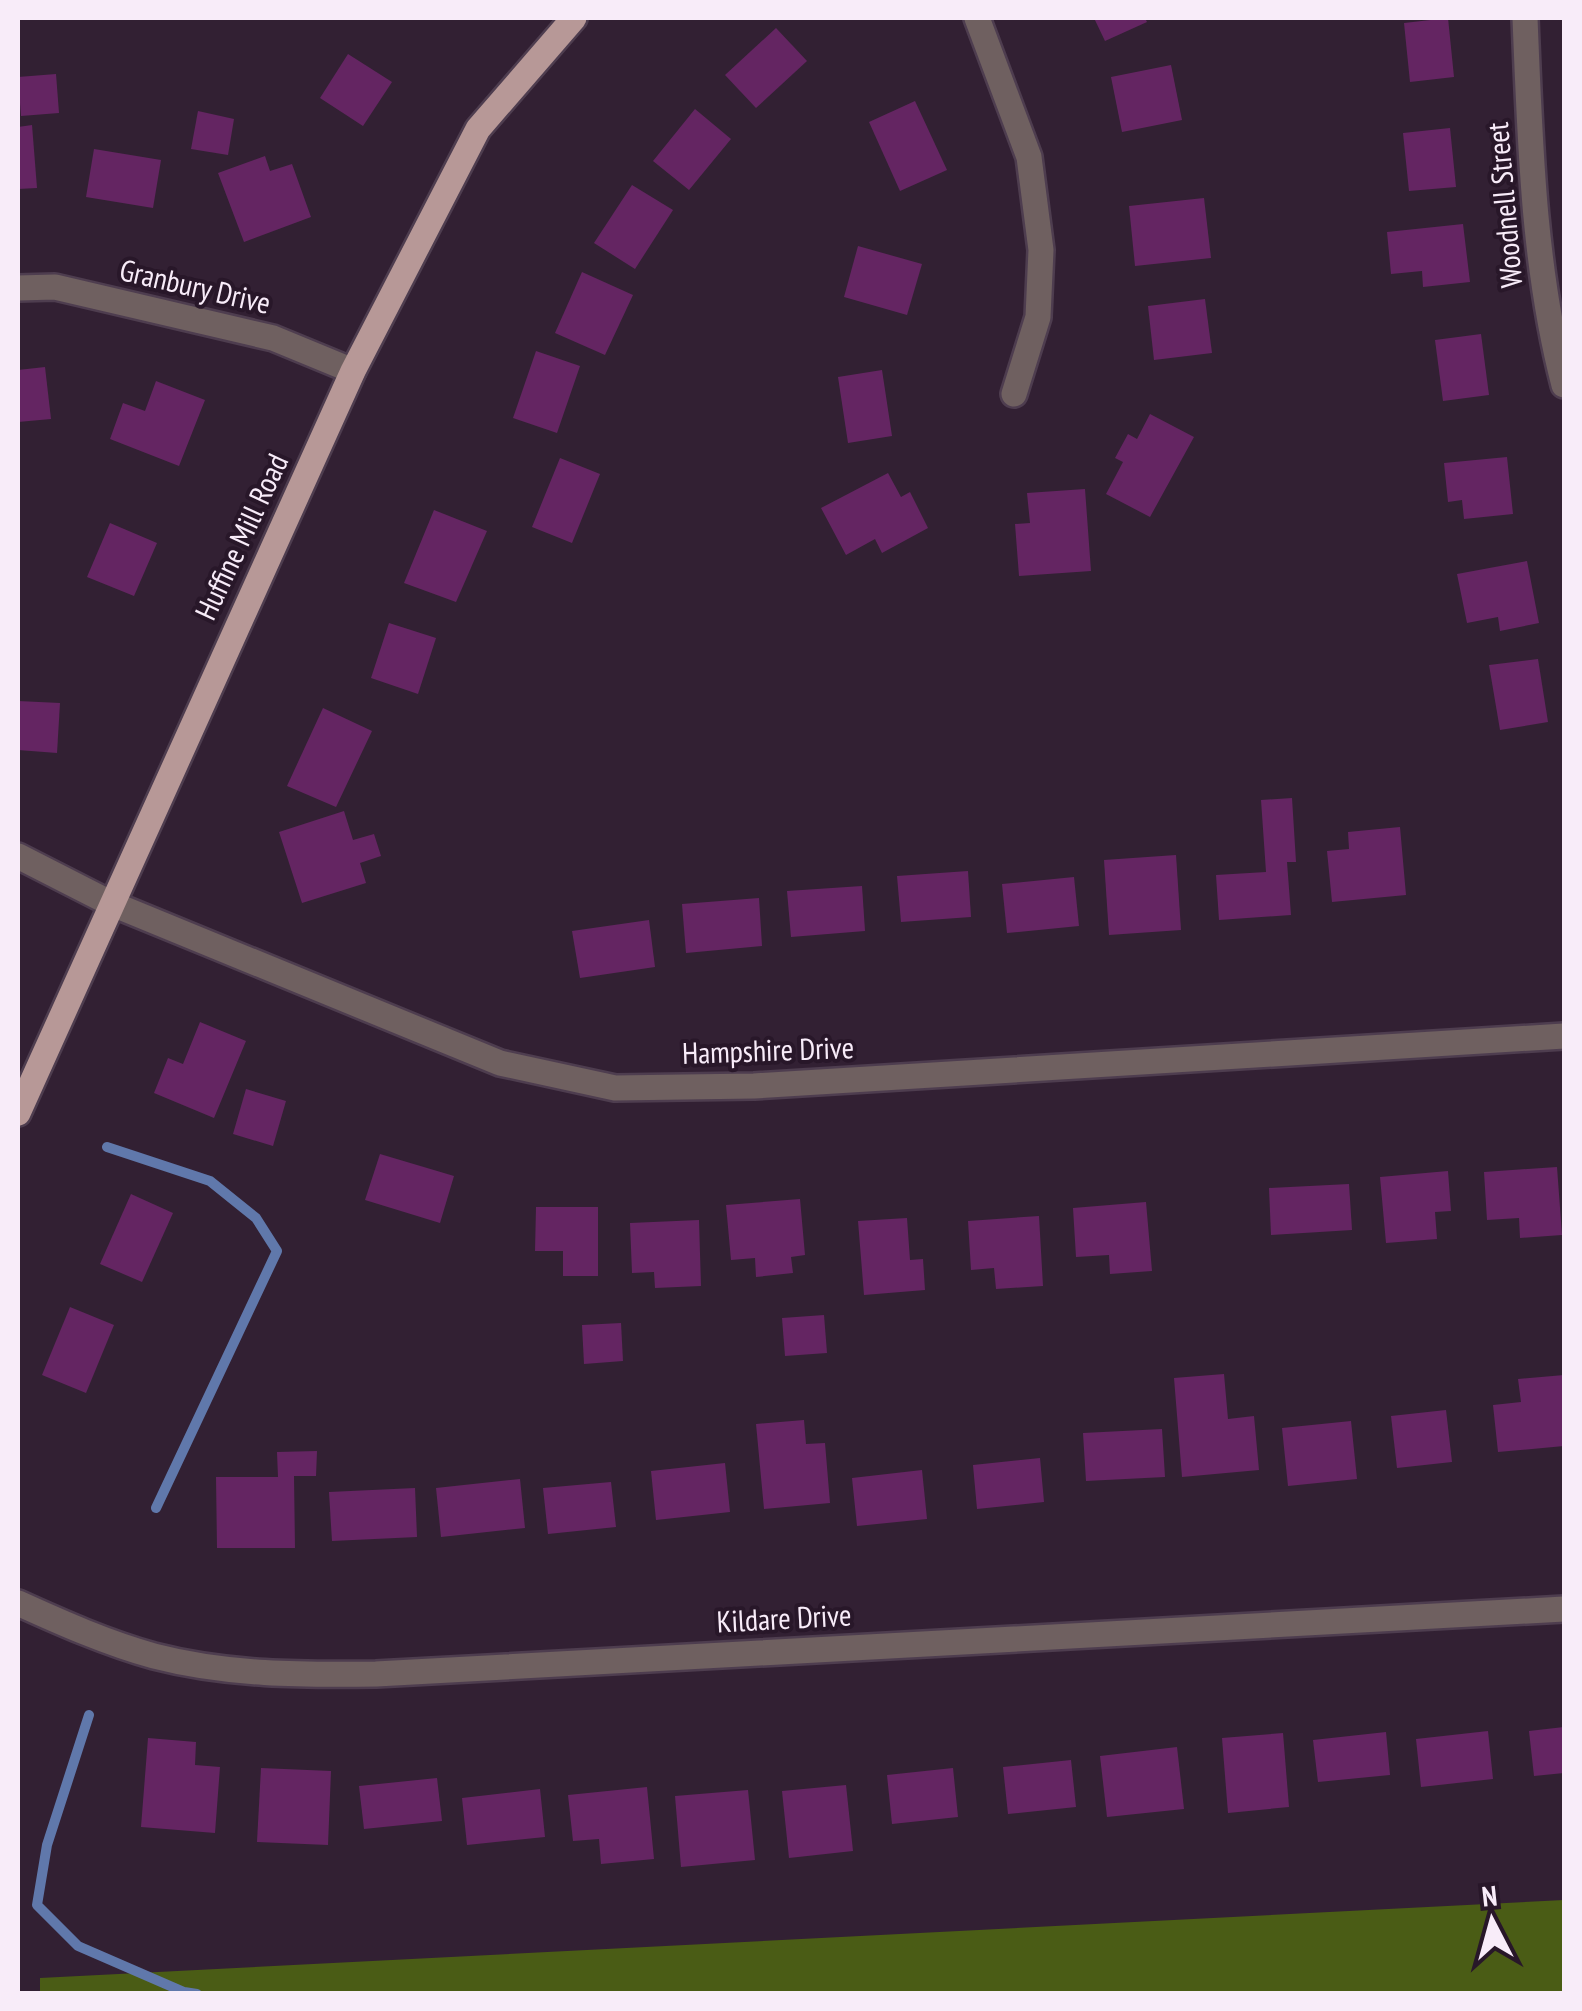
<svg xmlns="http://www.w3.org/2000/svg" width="1582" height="2011" font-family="'PT Sans Narrow',sans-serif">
<rect width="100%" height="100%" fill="#322033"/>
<polygon fill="#4a5c15" points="1564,1900 1564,1993 40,1993 40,1978"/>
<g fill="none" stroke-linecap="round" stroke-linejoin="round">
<g stroke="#6078ab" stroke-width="10">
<polyline points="107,1147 210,1181 256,1218 277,1251 156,1508"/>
<polyline points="89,1715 47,1845 37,1905 78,1946 184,1992 197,1994"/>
</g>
</g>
<g fill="#642562">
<polygon points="1094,18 1145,18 1147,22 1105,41"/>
<polygon points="1448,18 1454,77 1410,82 1404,23"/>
<polygon points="776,28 807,61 756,108 725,75"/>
<polygon points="348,54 392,82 363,126 320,98"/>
<polygon points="1171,65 1182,120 1122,132 1111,77"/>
<polygon points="56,74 59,113 21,116 18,77"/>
<polygon points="915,101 947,170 900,191 869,122"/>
<polygon points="695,109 731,139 689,190 653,161"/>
<polygon points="198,111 234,119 228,155 191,149"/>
<polygon points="32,125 37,188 18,189 18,127"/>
<polygon points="1450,128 1456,187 1409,191 1403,133"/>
<polygon points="94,149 161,160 153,208 86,197"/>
<polygon points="265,156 270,171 292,164 311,217 244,242 218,173"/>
<polygon points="632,185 673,210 635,269 594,243"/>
<polygon points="1204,198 1211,258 1135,266 1129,206"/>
<polygon points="1463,224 1470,282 1423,287 1422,271 1391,274 1387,232"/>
<polygon points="858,246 922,264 907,315 844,297"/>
<polygon points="582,272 633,295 605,355 555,333"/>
<polygon points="1205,299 1212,353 1154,360 1148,306"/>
<polygon points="1481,334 1489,395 1443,401 1435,340"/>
<polygon points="536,351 580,366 557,433 513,418"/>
<polygon points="45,367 51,419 18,422 18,370"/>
<polygon points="882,370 892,436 848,443 838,377"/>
<polygon points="156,381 205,400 179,466 110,439 123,403 145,411"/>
<polygon points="1150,414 1194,437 1150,517 1106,494 1123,462 1115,458 1128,434 1137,439"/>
<polygon points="1507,457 1513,514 1464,519 1462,500 1448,502 1444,463"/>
<polygon points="560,458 600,474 572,543 532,527"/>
<polygon points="888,473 901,497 910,492 928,528 882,553 875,539 846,555 821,508"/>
<polygon points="1085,489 1091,571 1019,576 1015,524 1030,523 1027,493"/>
<polygon points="434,510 487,531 456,602 404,583"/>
<polygon points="110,523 157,543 134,596 87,577"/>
<polygon points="1527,561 1539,623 1500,631 1498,617 1467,623 1457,574"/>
<polygon points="389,623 436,638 418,694 371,678"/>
<polygon points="1538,659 1548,722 1500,730 1489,665"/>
<polygon points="18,701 60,703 57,753 18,750"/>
<polygon points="323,708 372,731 336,807 287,786"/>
<polygon points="1292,798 1296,862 1287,862 1291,915 1219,920 1216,875 1266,872 1261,800"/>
<polygon points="344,811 353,840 374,834 381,856 360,863 366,883 302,903 279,832"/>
<polygon points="1400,827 1406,895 1332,902 1327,851 1349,849 1348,832"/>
<polygon points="1176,855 1181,930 1109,935 1104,860"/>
<polygon points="968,871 971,917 901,922 897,876"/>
<polygon points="1074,877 1079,926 1007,933 1002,884"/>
<polygon points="862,886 865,931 791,937 787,891"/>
<polygon points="759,898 762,946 686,953 682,904"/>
<polygon points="649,920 655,967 580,978 572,931"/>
<polygon points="200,1022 246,1041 214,1118 154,1093 168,1058 183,1064"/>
<polygon points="246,1089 286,1101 273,1146 233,1134"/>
<polygon points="380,1154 454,1176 440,1223 365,1200"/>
<polygon points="1557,1167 1562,1235 1520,1238 1519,1218 1487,1220 1484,1172"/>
<polygon points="1448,1171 1451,1211 1435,1212 1437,1239 1386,1243 1380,1177"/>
<polygon points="1349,1184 1352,1230 1271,1235 1269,1188"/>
<polygon points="131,1194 173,1213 142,1282 100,1264"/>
<polygon points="800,1199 805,1255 791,1257 793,1273 756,1277 755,1258 731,1260 726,1205"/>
<polygon points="1146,1202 1152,1271 1110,1274 1109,1255 1076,1257 1073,1208"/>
<polygon points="536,1207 598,1207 598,1276 563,1276 563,1251 535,1251"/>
<polygon points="1039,1216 1043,1286 996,1289 994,1268 971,1270 968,1221"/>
<polygon points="907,1218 910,1260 923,1259 925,1290 864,1295 858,1221"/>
<polygon points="699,1220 701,1286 655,1288 654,1272 632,1273 630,1223"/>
<polygon points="70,1307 114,1325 86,1393 42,1375"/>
<polygon points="824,1315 827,1353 785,1356 782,1318"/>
<polygon points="621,1323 623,1361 584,1364 582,1325"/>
<polygon points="1224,1374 1228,1419 1254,1416 1259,1470 1182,1477 1174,1378"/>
<polygon points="1564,1375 1564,1446 1498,1452 1493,1405 1521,1402 1518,1379"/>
<polygon points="1446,1410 1452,1462 1397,1468 1391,1416"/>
<polygon points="804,1420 806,1444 825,1443 830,1503 764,1509 756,1424"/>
<polygon points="1351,1421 1357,1479 1288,1486 1282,1428"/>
<polygon points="1162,1429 1165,1477 1086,1481 1083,1433"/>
<polygon points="317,1451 316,1476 294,1476 295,1548 217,1548 216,1477 278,1477 277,1452"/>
<polygon points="1040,1458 1044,1502 977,1509 973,1465"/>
<polygon points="725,1463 730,1512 656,1520 651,1471"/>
<polygon points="922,1470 927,1519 857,1526 852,1478"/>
<polygon points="520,1479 525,1528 441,1537 436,1488"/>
<polygon points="611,1482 616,1527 548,1534 543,1488"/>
<polygon points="415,1488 417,1537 332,1541 329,1492"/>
<polygon points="1564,1727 1564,1773 1534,1776 1529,1731"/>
<polygon points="1488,1731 1493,1779 1421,1787 1416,1739"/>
<polygon points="1386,1732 1390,1775 1318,1782 1313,1740"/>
<polygon points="1283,1733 1289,1807 1228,1813 1222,1738"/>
<polygon points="148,1738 196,1742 195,1765 220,1767 215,1833 141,1827"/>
<polygon points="1177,1747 1184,1809 1107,1817 1100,1756"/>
<polygon points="1071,1760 1076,1807 1008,1814 1003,1767"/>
<polygon points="261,1768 331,1771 328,1845 257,1842"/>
<polygon points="953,1768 958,1817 892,1824 887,1775"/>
<polygon points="437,1778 442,1821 364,1829 359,1786"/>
<polygon points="846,1785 853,1851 789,1858 782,1791"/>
<polygon points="647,1787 654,1859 601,1864 599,1839 573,1841 568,1795"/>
<polygon points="540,1789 545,1837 467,1845 462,1798"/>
<polygon points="748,1790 755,1860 681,1867 675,1796"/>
</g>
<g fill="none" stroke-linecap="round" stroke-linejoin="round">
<g stroke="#4e3d4f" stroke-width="30">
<g id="minor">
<polyline points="977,18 1029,157 1041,250 1038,317 1014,394"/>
<path d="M1525,18C1530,140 1533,266 1564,385"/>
<polyline points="18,288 55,287 273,338 353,371"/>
<polyline points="18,856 110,903 500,1063 615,1088 754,1086 1564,1036"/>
<path d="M18,1603C62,1623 107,1643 154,1656C227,1675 302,1675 376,1674L1564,1609"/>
</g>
</g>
<g stroke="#4e3d4f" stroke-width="30">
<polyline id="major" points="18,1113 353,371 478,129 574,18"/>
</g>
<use href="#minor" stroke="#6f6060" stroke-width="25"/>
<use href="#major" stroke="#b79897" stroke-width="25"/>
</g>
<g text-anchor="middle" stroke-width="8" stroke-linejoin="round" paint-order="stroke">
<g font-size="30" fill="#f8ecf9" stroke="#281729">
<text transform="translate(1505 205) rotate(-95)" y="10">Woodnell Street</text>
<text transform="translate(195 287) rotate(13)" y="10">Granbury Drive</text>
<text transform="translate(242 537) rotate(-65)" y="10">Huffine Mill Road</text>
<text transform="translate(768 1051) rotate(-2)" y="10">Hampshire Drive</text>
<text transform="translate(784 1619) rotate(-3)" y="10">Kildare Drive</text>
</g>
</g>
<rect width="1582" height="2011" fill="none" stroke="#f8ecf9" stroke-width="40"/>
<g transform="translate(1492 1921) rotate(354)" stroke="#281729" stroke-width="8" paint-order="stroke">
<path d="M0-8L18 38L0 25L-18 38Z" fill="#f8ecf9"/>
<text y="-15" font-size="28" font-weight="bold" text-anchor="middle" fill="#f8ecf9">N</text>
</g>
</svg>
